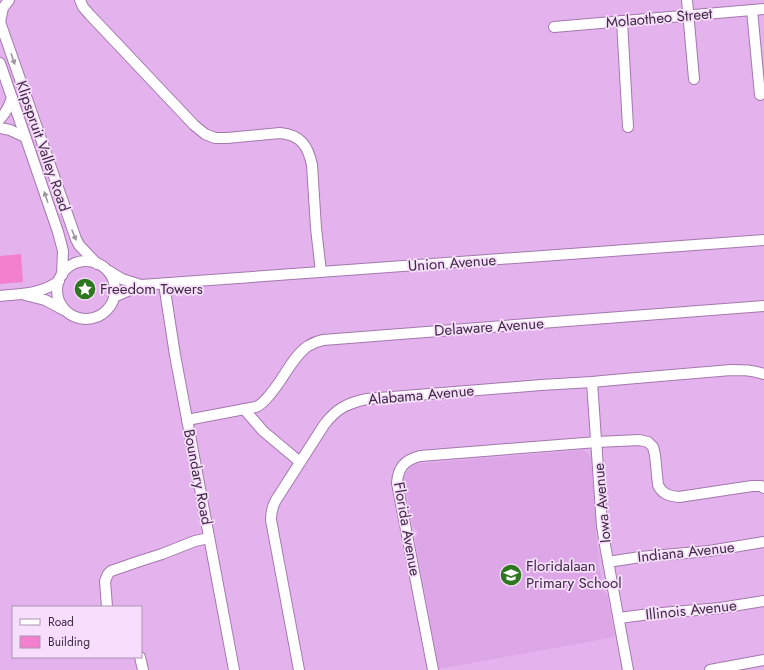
<svg xmlns="http://www.w3.org/2000/svg" width="764" height="670" font-family="Jost,sans-serif">
<rect width="100%" height="100%" fill="#e4b3ee"/>
<polygon fill="#dca6e7" points="584,450 591,457 597,544 600,558 598,559 603,591 607,594 615,637 439,669 415,539 418,534 418,531 413,527 403,477 413,464"/>
<polygon fill="#f380ce" points="21,254 23,282 0,284 0,256"/>
<g fill="none" stroke-linecap="round" stroke-linejoin="round">
<g stroke="#a577ae" stroke-width="12">
<g id="minor">
<path d="M80,0L83,7L90,15L194,125L205,134L215,138H227L280,133C301,135 308,146 312,165L316,228L321,272"/>
<polyline points="687,0 694,79"/>
<polyline points="752,10 760,95"/>
<polyline points="622,21 628,127"/>
<polyline points="0,22 76,239 79,245 97,264"/>
<polyline points="0,22 3,8 9,0"/>
<polyline points="554,27 764,9"/>
<polyline points="0,63 58,232 63,251 62,275"/>
<path d="M0,119C6,113 9,106 12,98"/>
<polyline points="0,128 10,130 25,137"/>
<circle cx="86" cy="290" r="29"/>
<polyline points="109,271 122,279 141,285"/>
<polyline points="164,284 175,355 234,670"/>
<polyline points="25,295 45,300 64,310"/>
<path d="M0,296C22,294 41,294 59,281"/>
<polyline points="114,297 141,285 764,240"/>
<polyline points="592,382 602,526 605,545 628,670"/>
<polyline points="244,409 263,431 300,462"/>
<path d="M187,420L256,407C263,404 267,398 272,392C283,379 294,355 308,346C313,343 318,341 323,340L554,322L764,306"/>
<polyline points="608,562 640,557 709,551 764,542"/>
<polyline points="107,607 105,581 108,574 111,571 140,561 162,554 195,541 209,538"/>
<polyline points="619,618 650,614 720,608 764,601"/>
<polyline points="140,657 143,670"/>
<path d="M299,670L271,520C271,512 272,507 276,500L324,425C336,409 347,403 367,399L541,385L592,382L613,380L731,370C743,370 753,370 764,374"/>
<path d="M433,670L397,483C398,467 405,460 420,456L597,442L639,440L648,442L653,447L655,455L658,485C662,494 669,496 679,497L752,486H761L764,488"/>
<polyline points="710,670 764,660"/>
</g>
</g>
<use href="#minor" stroke="#fff" stroke-width="10"/>
</g>
<defs><path id="oneway-solid" d="M-6-.8H1V-3.2L6.5 0L1 3.2V.8H-6Z"/></defs>
<g fill="#9e94a0">
<use href="#oneway-solid" transform="translate(13 59) rotate(71)"/>
<use href="#oneway-solid" transform="translate(46 197) rotate(-109)"/>
<use href="#oneway-solid" transform="translate(74 235) rotate(68)"/>
</g>
<defs>
<g id="sight-disc" transform="scale(1.15)"><circle r="9.5" fill="#2d781f" stroke="#f7defc"/><path d="M0-6L1.8-2.2L6-1.7L2.9 1.2L3.7 5.4L0 3.3L-3.7 5.4L-2.9 1.2L-6-1.7L-1.8-2.2Z" fill="#fff"/></g>
<g id="school-disc" transform="scale(1.15)"><circle r="9.5" fill="#2d781f" stroke="#f7defc"/><path d="M0-5L7-2L0 1L-7-2ZM-4 1L0 2.5L4 1V4Q0 6-4 4Z" fill="#fff"/></g>
</defs>
<g fill-rule="evenodd">
<use href="#sight-disc" x="85" y="289"/>
<use href="#school-disc" x="511" y="575"/>
</g>
<g text-anchor="middle" stroke-width="3.5" stroke-linejoin="round" paint-order="stroke">
<g font-size="15" fill="#3e2a41" stroke="#f7defc">
<text transform="translate(659 18) rotate(-5)" y="5">Molaotheo Street</text>
<text transform="translate(43 146) rotate(71)" y="5">Klipspruit Valley Road</text>
<text transform="translate(452 263) rotate(-4)" y="5">Union Avenue</text>
<text transform="translate(489 327) rotate(-4)" y="5">Delaware Avenue</text>
<text transform="translate(421 395) rotate(-5)" y="5">Alabama Avenue</text>
<text transform="translate(198 477) rotate(79)" y="5">Boundary Road</text>
<text transform="translate(602 503) rotate(-95)" y="5">Iowa Avenue</text>
<text transform="translate(407 529) rotate(80)" y="5">Florida Avenue</text>
<text transform="translate(686 552) rotate(-6)" y="5">Indiana Avenue</text>
<text transform="translate(691 610) rotate(-6)" y="5">Illinois Avenue</text>
</g>
<g font-size="15" fill="#3e2a41" stroke="#f7defc" text-anchor="start">
<text x="100" y="294">Freedom Towers</text>
<text x="526" y="571">Floridalaan<tspan x="526" dy="17">Primary School</tspan></text>
</g>
</g>
<rect x="12" y="606" width="130" height="52" fill="#f7defc" stroke="#ad96b1"/>
<rect x="20" y="619" width="20" height="6" fill="#ffffff" stroke="#ad96b1"/>
<text x="48" y="626" font-size="12" fill="#3e2a41">Road</text>
<rect x="20" y="636" width="20" height="12" fill="#f380ce" stroke="#ad96b1"/>
<text x="48" y="646" font-size="12" fill="#3e2a41">Building</text>
</svg>
